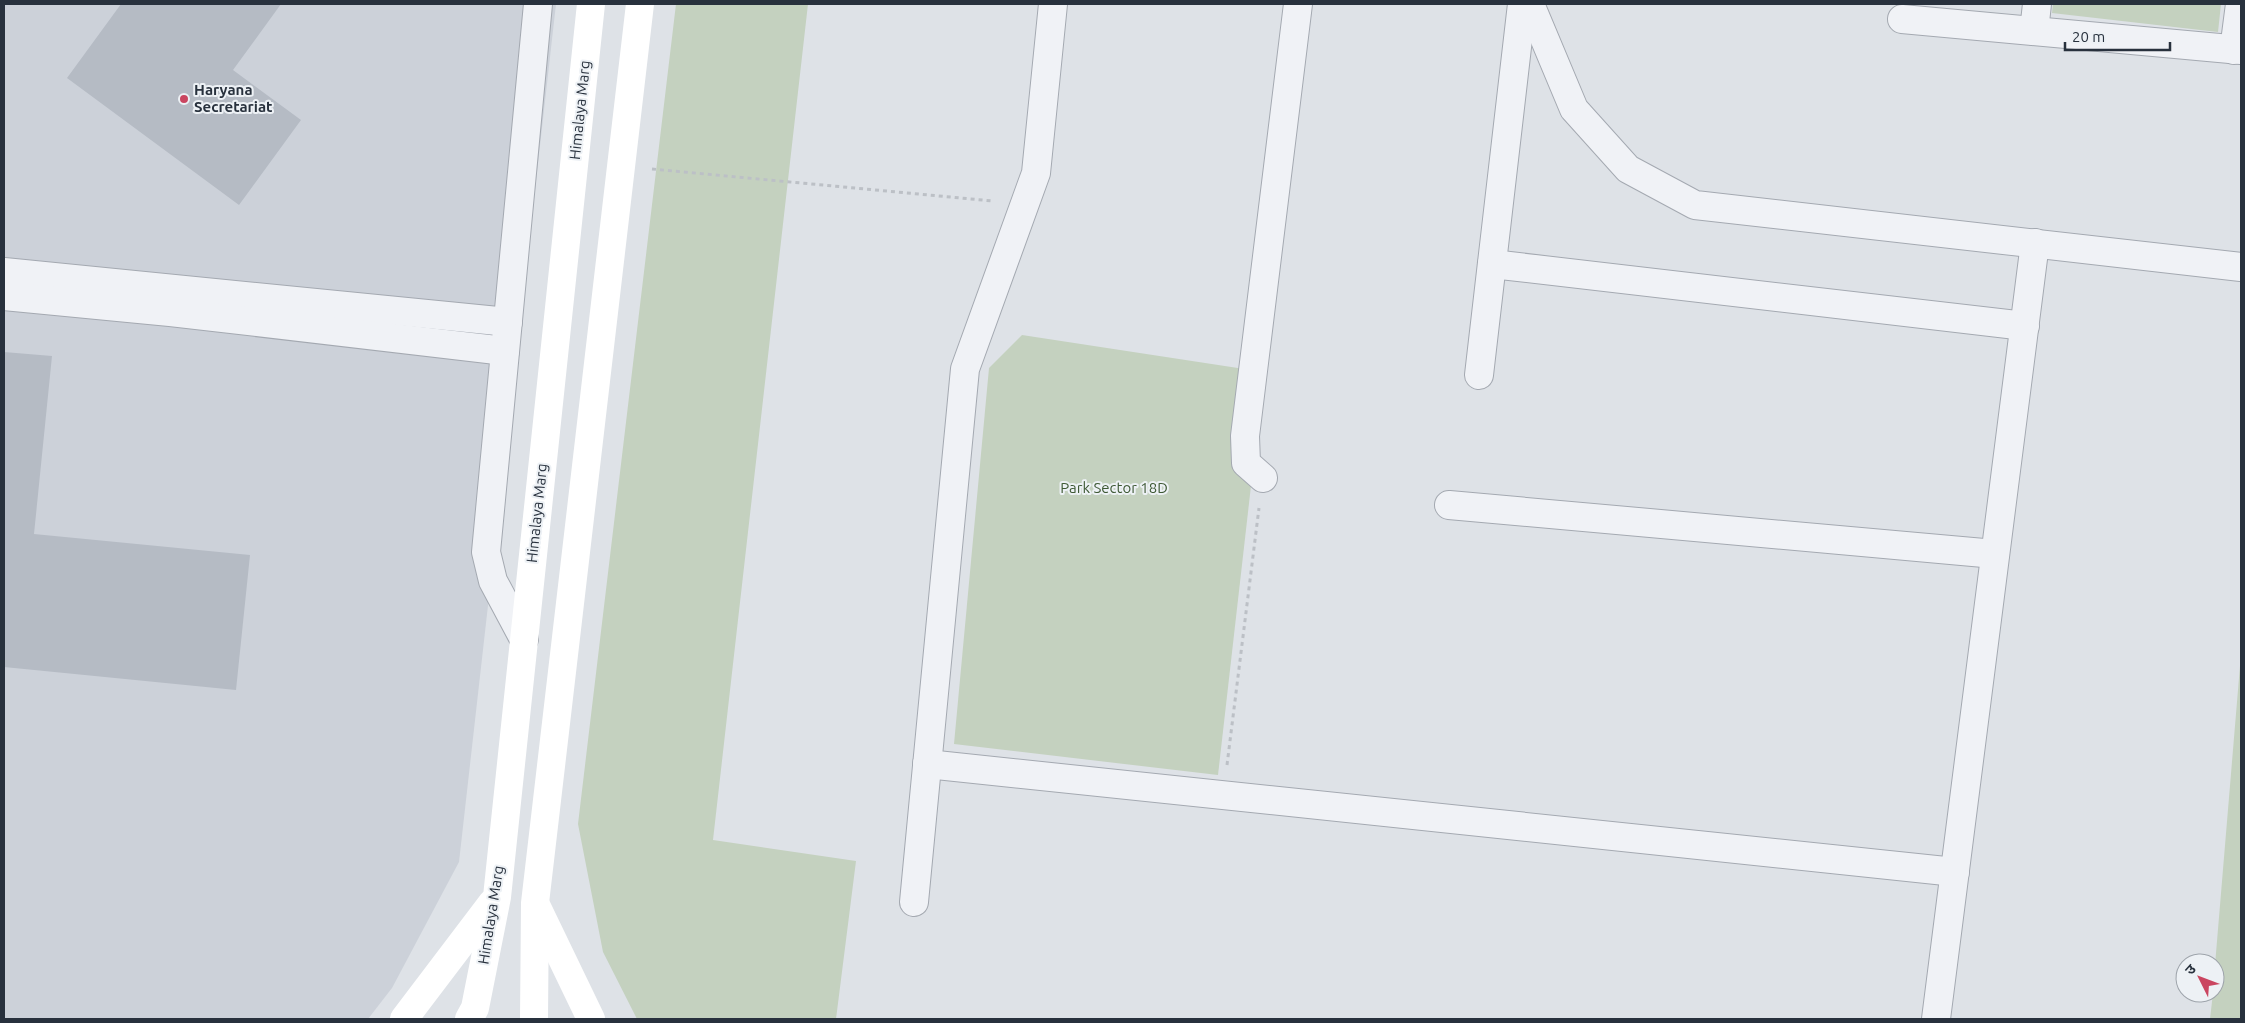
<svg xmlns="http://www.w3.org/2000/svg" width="2245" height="1023" font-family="Ubuntu,'Noto Sans Devanagari',sans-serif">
<rect width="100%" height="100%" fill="#dee2e7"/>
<polygon fill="#ccd1d9" points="4,4 556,4 459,862 392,988 368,1019 4,1019"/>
<g fill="#c4d1bf">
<polygon points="676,4 808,4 713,840 856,861 836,1019 637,1019 603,952 578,824"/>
<polygon points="2053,4 2221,4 2218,32 2052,13"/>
<polygon points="1022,335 1264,372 1218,775 954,744 989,368"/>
<polygon points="2241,654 2241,1019 2210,1019 2213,993 2215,993 2215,965"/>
</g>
<g fill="#b5bbc4">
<polygon points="121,4 281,4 233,70 301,120 239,205 67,78"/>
<polygon points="4,352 52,356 34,534 250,555 236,690 4,667"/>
</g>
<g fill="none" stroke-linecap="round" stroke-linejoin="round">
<g stroke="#a4a9b1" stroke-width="30">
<g id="minor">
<polyline points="1902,19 2241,50"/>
<polyline points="2034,31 2037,4"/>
<polyline points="2234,50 2240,4"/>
<polyline points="1492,264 2025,326"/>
<polyline points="4,272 508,322"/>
<polyline points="4,296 170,312 505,351"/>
<polyline points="1479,375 1522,4"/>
<polyline points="1263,478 1246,463 1245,436 1298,4"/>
<polyline points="1449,505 1995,554"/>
<polyline points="524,639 493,581 486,552 538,4"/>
<polyline points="927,764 1955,872"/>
<polyline points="914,902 965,369 1036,173 1053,4"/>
<polyline points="1936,1019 2035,243"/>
</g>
</g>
<g stroke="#a4a9b1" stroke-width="30">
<polyline id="tertiary" points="1530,4 1574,109 1628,169 1695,205 2241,267"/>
</g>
<g stroke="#bcc0c6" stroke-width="3" stroke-dasharray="4 4" stroke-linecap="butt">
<polyline points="652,169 992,201"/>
<polyline points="1227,765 1259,508"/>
</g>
<use href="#minor" stroke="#f0f2f6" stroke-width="28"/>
<use href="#tertiary" stroke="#f0f2f6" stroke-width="28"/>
<g stroke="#fff" stroke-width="28">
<polyline points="537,907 591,1019"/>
<polyline points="404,1019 492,903"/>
<polyline points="469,1019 475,1008 497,897 591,4"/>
<polyline points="534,1019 535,903 640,4"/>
</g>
</g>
<circle fill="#ca4560" stroke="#edf1f5" stroke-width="2" cx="184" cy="99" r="5"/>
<g text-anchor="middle" stroke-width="4" stroke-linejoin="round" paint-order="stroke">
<g font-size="15" font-weight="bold" fill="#28313d" stroke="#edf1f5" text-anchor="start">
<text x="194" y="95">Haryana<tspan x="194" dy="17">Secretariat</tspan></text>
</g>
<g font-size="15" fill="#28313d" stroke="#edf1f5">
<text transform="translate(580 110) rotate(-84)" y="5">Himalaya Marg</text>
<text transform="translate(537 513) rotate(-84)" y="5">Himalaya Marg</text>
<text transform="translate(491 915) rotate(-81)" y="5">Himalaya Marg</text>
</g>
<g font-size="15" fill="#3e5935" stroke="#edf1f5">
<text x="1114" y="493">Park Sector 18D</text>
</g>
</g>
<rect width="2245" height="1023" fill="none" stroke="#28313d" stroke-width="10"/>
<g transform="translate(2200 978) rotate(312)"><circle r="24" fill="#edf1f5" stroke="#9ea4ab"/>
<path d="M0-4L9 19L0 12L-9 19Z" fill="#ca4560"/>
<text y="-8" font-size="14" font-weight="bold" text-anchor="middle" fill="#28313d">उ</text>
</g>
<path d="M2065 42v8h105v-8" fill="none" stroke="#28313d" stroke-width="2.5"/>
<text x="2072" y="42" font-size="15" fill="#28313d" stroke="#edf1f5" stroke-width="4" paint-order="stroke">20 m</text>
</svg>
